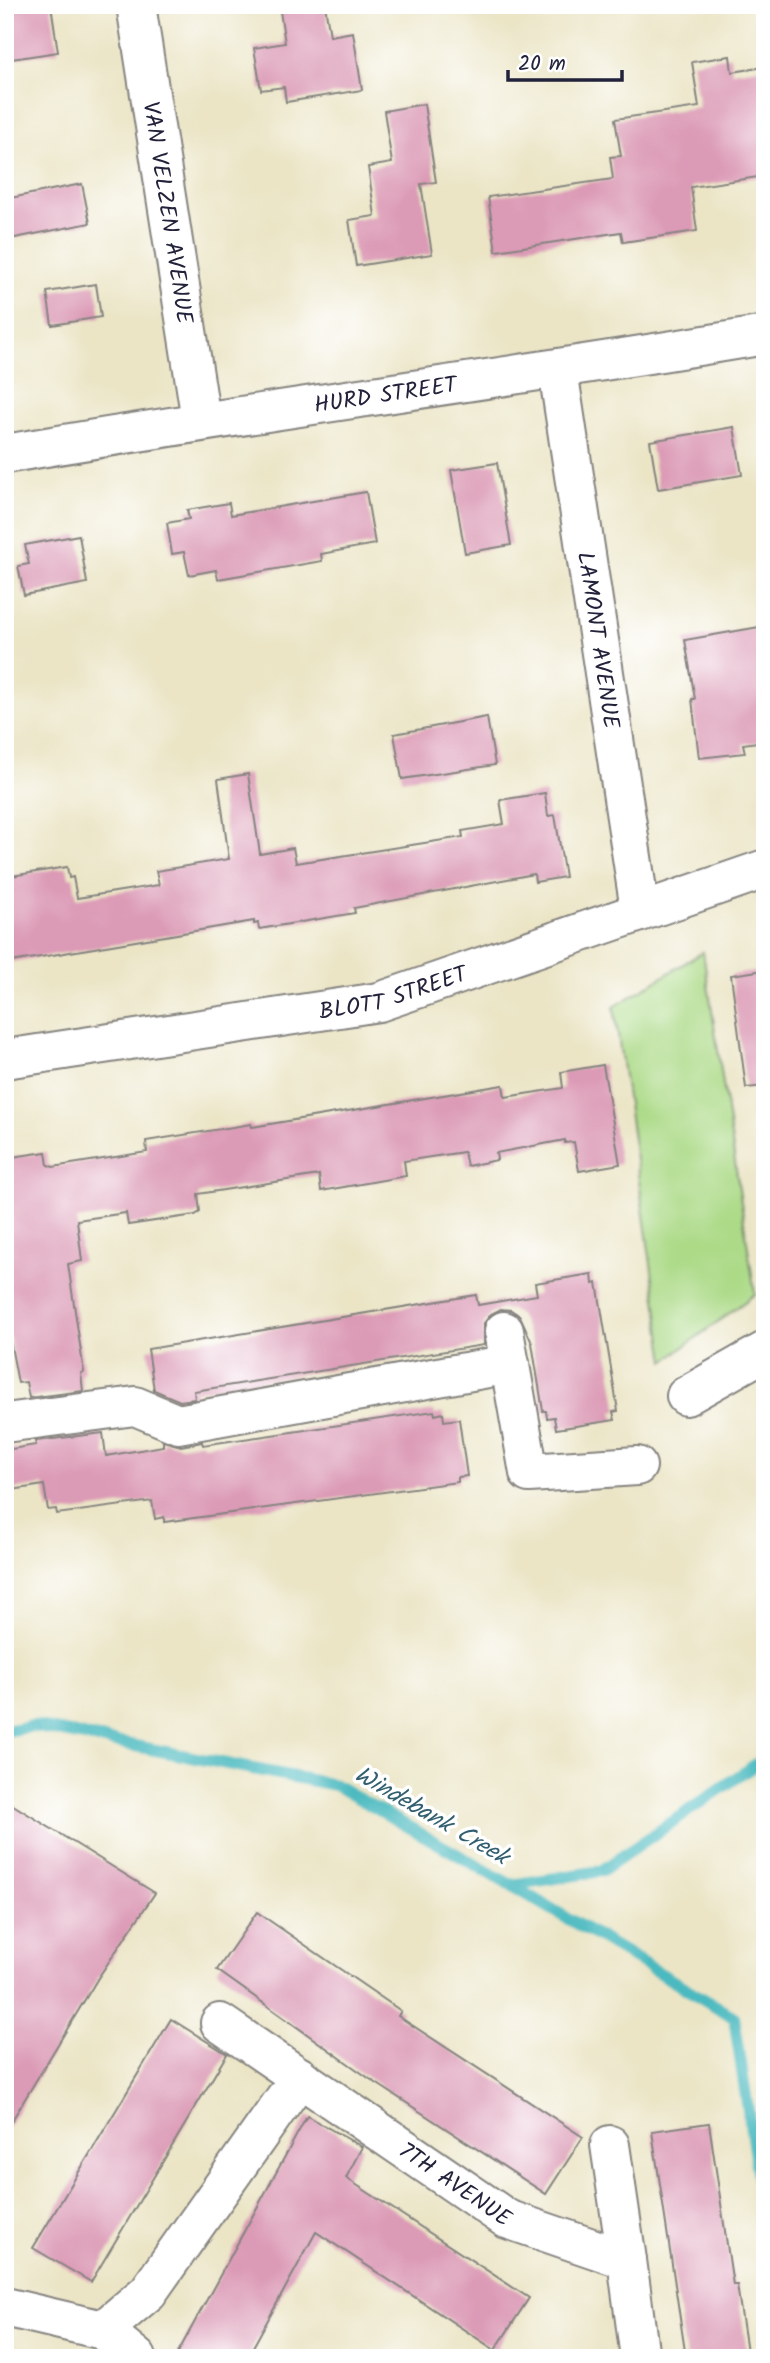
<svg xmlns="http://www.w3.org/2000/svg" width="770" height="2363" font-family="Kalam,sans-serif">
<rect width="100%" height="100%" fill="#fff"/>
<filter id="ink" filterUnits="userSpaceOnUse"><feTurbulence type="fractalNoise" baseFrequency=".0143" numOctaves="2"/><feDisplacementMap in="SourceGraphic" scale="14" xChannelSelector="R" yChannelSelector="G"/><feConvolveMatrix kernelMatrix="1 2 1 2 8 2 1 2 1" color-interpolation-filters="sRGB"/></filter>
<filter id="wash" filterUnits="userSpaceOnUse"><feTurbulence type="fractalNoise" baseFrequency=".00686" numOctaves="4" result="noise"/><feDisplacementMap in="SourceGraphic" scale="28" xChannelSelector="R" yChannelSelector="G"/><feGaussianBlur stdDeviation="1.57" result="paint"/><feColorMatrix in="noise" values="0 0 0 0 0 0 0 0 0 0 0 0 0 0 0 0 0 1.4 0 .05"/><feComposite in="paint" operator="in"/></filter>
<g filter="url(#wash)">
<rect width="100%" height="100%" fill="#ebe5c6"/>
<polygon fill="#acda87" stroke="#677e61" stroke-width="2" points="703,952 755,1294 665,1361 614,1007"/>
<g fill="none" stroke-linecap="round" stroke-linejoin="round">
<g stroke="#4bbac0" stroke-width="12">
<polyline points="5,1731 33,1726 335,1785 511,1885 601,1871 765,1758"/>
<polyline points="511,1885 734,2017 765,2223"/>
</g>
</g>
<g id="blocks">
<g fill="#db9ab5">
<polygon points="5,5 51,5 58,52 5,60"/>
<polygon points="279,5 325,5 330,36 353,32 362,90 286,102 284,87 261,90 254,48 285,43"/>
<polygon points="730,56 732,72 765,67 765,176 691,187 697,231 623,242 621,232 496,251 488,197 613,179 610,157 621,156 615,119 699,107 692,62"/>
<polygon points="424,104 436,182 421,184 432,254 356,266 349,220 375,216 368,167 392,163 384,111"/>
<polygon points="82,184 90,223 5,240 5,199"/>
<polygon points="96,284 101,317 52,325 47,292"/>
<polygon points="734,427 742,475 658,489 650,441"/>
<polygon points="497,463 511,545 465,553 451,470"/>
<polygon points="366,492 375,544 321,554 322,561 218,579 216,570 189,575 184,552 172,554 167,523 189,519 187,510 229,503 231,515"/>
<polygon points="79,535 87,583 24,595 18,566 29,564 25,545"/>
<polygon points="765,626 765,741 743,744 745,753 699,758 692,699 695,699 685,640"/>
<polygon points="487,717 495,765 402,779 394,734"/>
<polygon points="248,774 260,854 293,848 296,863 463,837 462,831 504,824 500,800 545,793 548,816 555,815 565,877 535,882 534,874 354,908 355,913 259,929 258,923 254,924 254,921 5,963 5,877 67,867 69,878 73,877 77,898 159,885 156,871 229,859 218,779"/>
<polygon points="765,970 765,1086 746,1088 731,975"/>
<polygon points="603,1065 620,1164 579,1171 574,1142 565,1143 565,1140 496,1153 497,1160 467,1166 464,1152 404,1161 406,1176 321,1191 319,1175 198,1194 200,1212 195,1215 128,1225 126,1213 77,1220 82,1261 68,1264 84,1372 81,1373 83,1391 29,1398 26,1382 18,1383 5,1314 5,1158 46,1152 48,1165 53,1167 147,1152 146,1141 251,1124 252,1127 503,1085 505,1097 563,1088 561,1072"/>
<polygon points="592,1274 593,1284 597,1283 618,1411 613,1412 615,1420 556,1429 554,1417 547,1418 546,1411 543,1411 532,1343 525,1327 520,1316 511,1310 501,1309 491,1314 484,1323 484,1345 194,1391 195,1399 180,1401 154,1390 148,1349 476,1295 478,1305 537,1295 535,1283"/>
<polygon points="434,1411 435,1415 443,1413 444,1421 459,1419 467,1476 458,1477 458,1482 164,1522 164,1517 155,1519 152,1501 57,1514 56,1509 48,1510 44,1485 5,1491 5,1450 36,1445 36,1441 103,1433 106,1456 163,1446 163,1441 181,1446 202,1442 203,1445"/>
<polygon points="5,1800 155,1893 98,1978 5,2132"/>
<polygon points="257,1912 401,2011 398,2016 583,2137 546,2194 370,2079 217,1970"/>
<polygon points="171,2019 227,2054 91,2282 33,2248"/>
<polygon points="307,2116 362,2147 346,2178 529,2298 495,2350 316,2232 247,2358 175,2358"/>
<polygon points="709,2123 733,2285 737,2285 748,2358 686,2358 652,2131"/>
</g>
</g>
</g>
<g filter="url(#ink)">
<use href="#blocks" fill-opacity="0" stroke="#868480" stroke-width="2"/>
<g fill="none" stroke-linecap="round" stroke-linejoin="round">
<g stroke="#868480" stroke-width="42">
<g id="minor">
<path id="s1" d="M136,5L201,420"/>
<path id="s2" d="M558,370L640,910"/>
<path id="s3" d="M5,454C258,410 512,378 765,335"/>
<path id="s4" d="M5,1059L379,1002L765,869"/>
<polyline points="504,1331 529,1473 637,1466"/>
<polyline points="686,1396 765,1351"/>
<polyline points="5,1423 135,1406 178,1424 510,1364"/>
<path id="s5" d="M220,2023L507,2219L627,2260L640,2358"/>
<polyline points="610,2145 627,2260"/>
<polyline points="5,2307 103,2330 137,2358"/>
<polyline points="103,2330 148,2292 300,2077"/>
</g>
</g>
<use href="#minor" stroke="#fff" stroke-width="38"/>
</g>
</g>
<g text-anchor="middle" stroke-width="7" stroke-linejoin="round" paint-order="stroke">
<g font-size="23" fill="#22223b" stroke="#fff">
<text dy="8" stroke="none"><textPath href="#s1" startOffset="210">VAN VELZEN AVENUE</textPath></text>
<text dy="8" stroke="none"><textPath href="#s3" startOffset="385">HURD STREET</textPath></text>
<text dy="8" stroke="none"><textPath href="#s2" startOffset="273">LAMONT AVENUE</textPath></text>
<text dy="8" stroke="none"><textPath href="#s4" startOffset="394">BLOTT STREET</textPath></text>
<text dy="8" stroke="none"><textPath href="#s5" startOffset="285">7TH AVENUE</textPath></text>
</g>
<g font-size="24" font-style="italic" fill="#325f70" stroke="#fff">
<text transform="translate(432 1815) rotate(30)" y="8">Windebank Creek</text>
</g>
</g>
<rect width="770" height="2363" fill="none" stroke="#fff" stroke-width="28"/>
<path d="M508 70v10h114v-10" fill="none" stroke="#22223b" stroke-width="3.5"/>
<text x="518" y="70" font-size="21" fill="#22223b" stroke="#ffffff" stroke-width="5" paint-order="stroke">20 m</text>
</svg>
